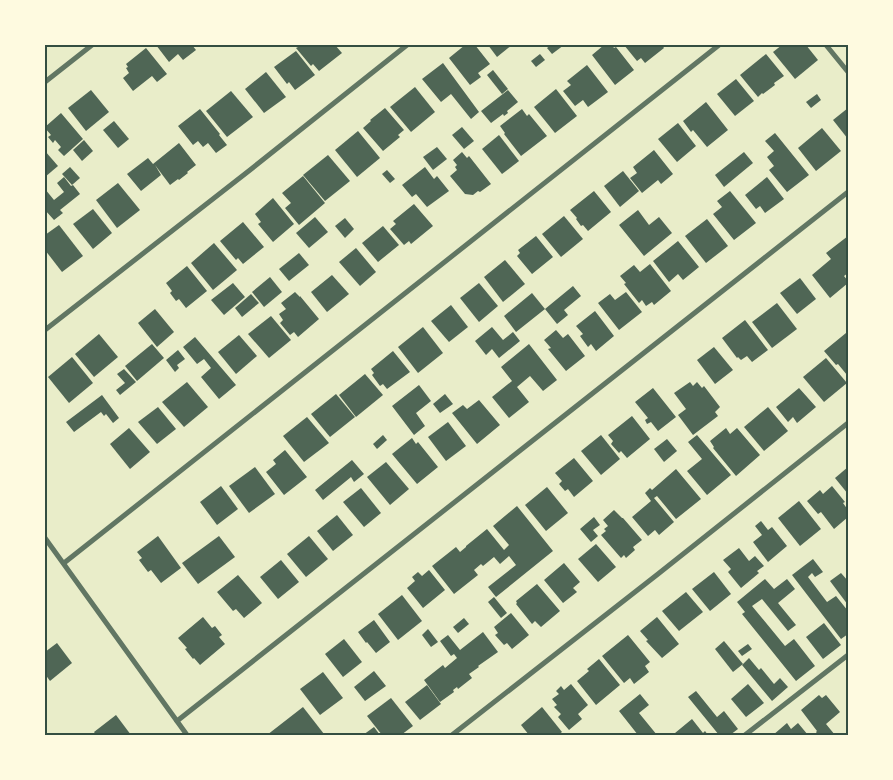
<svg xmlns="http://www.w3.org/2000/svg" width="893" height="780" font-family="Rubik,sans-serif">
<rect width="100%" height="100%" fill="#e9edc9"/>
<g fill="#4f6655">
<polygon points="156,45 192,45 196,50 183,60 178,54 169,62"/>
<polygon points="296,45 335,45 342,53 319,71 313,64 311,66 296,48 298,47"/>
<polygon points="465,45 475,45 490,64 478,73 481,77 470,85 449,58"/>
<polygon points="488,45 512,45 497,57"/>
<polygon points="551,45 564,45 552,54 547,48"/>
<polygon points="604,45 612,45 614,48 616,47 634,70 615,85 592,55"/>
<polygon points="624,45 662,45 664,48 645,63 641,58 637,61"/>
<polygon points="782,45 806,45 818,60 795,79 773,52"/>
<polygon points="146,48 167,74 157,82 152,76 133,91 123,78 129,73 126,68 128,67 126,64"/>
<polygon points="296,51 315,75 295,90 289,82 287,84 274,67"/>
<polygon points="540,54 545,60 536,67 531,61"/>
<polygon points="766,54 784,76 774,83 775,85 763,94 762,93 758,97 740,75"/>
<polygon points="443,63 479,112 471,119 451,94 441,102 422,79"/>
<polygon points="587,65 608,92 588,107 583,100 575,106 563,91 571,85 567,81"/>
<polygon points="493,70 508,89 502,94 487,75"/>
<polygon points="266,72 286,97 264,113 245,89"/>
<polygon points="736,79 754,101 735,116 717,94"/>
<polygon points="415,87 435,112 411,132 390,107"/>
<polygon points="556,89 577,116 555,133 534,107"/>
<polygon points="91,90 109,112 86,131 68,108"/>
<polygon points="508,90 518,102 507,111 508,113 504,116 503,114 491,123 481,111"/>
<polygon points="231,91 253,117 227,137 206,111"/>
<polygon points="817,94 821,100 811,108 806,102"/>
<polygon points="706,102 728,130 707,147 693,130 691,132 683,121"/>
<polygon points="385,108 404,130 398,135 400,137 383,151 363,128 371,121 370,120"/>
<polygon points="848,108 848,139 833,120"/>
<polygon points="200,109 220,134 219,135 227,145 216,153 208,143 203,147 198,141 193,145 178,126"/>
<polygon points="522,109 527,116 529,114 547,136 521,156 504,134 505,133 500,126"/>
<polygon points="61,113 83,139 64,156 58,150 61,147 55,140 53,143 48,137 51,135 45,128 45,127"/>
<polygon points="114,121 129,139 118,148 103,130"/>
<polygon points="678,123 696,146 677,162 658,139"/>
<polygon points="462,127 474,141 464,149 452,135"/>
<polygon points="822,128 841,151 816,171 798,148"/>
<polygon points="358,131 380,158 357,177 335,150"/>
<polygon points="775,133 809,175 787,192 769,170 774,166 767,157 774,151 765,141"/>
<polygon points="499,135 519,161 502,174 482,149"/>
<polygon points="84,140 93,151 82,161 73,150"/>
<polygon points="179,143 196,165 187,172 188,173 179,180 178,179 170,185 155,165 161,175 141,191 127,174 148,158 153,164"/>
<polygon points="437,147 447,159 433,170 423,157"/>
<polygon points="654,150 673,174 661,184 658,180 642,193 630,178 637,173 633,167"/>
<polygon points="45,151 58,166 45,177"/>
<polygon points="462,152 467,158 469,156 491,184 480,192 478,191 473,195 465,194 450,176 457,170 455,167 457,165 453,160"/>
<polygon points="744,152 753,163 724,187 715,175"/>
<polygon points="328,155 350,181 325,201 303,175"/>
<polygon points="70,167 80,178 72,185 62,174"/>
<polygon points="425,167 434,179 437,176 449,191 427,207 416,194 412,197 402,185"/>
<polygon points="387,170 395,179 390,183 382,174"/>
<polygon points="623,171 639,191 620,207 604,186"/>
<polygon points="303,176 325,203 299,225 285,208 291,203 282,193"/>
<polygon points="64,177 71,186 73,185 80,194 60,210 63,213 54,220 45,210 45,189 54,200 64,192 57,183"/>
<polygon points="767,177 784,199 765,213 760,206 756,209 745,195"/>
<polygon points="118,183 140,210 117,228 96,200"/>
<polygon points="594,191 611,212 588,231 583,225 581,226 576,219 577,218 570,210"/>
<polygon points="730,191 756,223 734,240 713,214 722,207 717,201"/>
<polygon points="273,198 294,224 273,242 258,224 261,222 255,214"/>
<polygon points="414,204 433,226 411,244 409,241 404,245 390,229 396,224 393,221"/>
<polygon points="93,209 112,233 93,249 73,224"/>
<polygon points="638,210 649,225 659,217 672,233 644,256 619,225"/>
<polygon points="564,216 583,239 561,257 542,234"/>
<polygon points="315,217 328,232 309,248 296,233"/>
<polygon points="345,218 354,229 345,238 335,226"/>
<polygon points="707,219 728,246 706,263 685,236"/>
<polygon points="243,222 264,247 243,264 238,258 236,260 220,241"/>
<polygon points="59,225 83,256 62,272 45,250 45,235"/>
<polygon points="383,226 399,245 378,262 362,243"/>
<polygon points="536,236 553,257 532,274 517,256 520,253 518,250"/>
<polygon points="848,236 848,273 844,276 848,281 848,283 830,298 812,275 831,259 826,253"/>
<polygon points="678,241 699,267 683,280 678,274 669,282 653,261"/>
<polygon points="214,243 237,270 213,290 191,263"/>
<polygon points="356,248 376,272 360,286 339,262"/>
<polygon points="299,253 309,265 289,281 279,269"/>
<polygon points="505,260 525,284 503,302 484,277"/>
<polygon points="650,264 671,291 654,305 652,302 646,306 642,300 639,303 624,284 626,283 620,276 634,265 640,272"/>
<polygon points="187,266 207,291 186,308 179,299 176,301 170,293 172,291 166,283"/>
<polygon points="332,275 349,294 327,312 311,292"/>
<polygon points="270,277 282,292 264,307 252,292"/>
<polygon points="800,278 816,299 797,314 780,293"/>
<polygon points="233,283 245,297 224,315 211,300"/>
<polygon points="479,283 498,306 479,322 460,298"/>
<polygon points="573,286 581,296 564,310 568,315 557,324 545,309 516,332 504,316 532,293 545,309"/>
<polygon points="295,292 300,297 300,296 319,319 298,337 294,332 290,335 280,323 283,320 279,314 286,309 281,303"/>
<polygon points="626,292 642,312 619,330 598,303 610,294 615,300"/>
<polygon points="251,294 259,303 242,317 235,308"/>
<polygon points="777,303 797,329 772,348 752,322"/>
<polygon points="451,305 468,327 449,342 431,321"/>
<polygon points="155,309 174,332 157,347 138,323"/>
<polygon points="595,311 614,336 596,351 591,344 588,347 580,336 583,334 576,326"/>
<polygon points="271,316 291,340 269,358 248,334"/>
<polygon points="745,320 768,350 752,362 747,356 741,360 738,357 737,358 722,338"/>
<polygon points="423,327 443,353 418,373 398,347"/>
<polygon points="492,327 503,340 513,332 520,341 499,358 492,349 486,355 475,341"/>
<polygon points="556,330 563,338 568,334 585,356 566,371 548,349 551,348 544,340"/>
<polygon points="846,333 848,335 848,374 847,375 838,364 836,365 824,351"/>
<polygon points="99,334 118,357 94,377 75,354"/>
<polygon points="239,335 257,356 236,374 218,352"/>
<polygon points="195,337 236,385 219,399 201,377 211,368 204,359 197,364 183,347"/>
<polygon points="152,344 164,358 137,381 125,366"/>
<polygon points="529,344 557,380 543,391 530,376 517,387 529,402 509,418 492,397 512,381 501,367"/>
<polygon points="714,347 733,370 715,384 697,360"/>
<polygon points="178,350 185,359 177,365 179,368 175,372 166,360"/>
<polygon points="393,351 410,372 387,389 383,384 380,386 372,375 374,373 371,369"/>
<polygon points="72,357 93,383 69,403 48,377"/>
<polygon points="826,358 847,383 824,402 803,377"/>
<polygon points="124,369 136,382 120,395 116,390 125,383 117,374"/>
<polygon points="365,374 383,395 356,417 339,395"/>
<polygon points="187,382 208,407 184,427 162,402"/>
<polygon points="690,382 693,386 697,382 702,388 704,386 720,407 715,412 718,416 693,435 678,415 686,409 674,393"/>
<polygon points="419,385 431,401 416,413 425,426 414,435 392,406"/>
<polygon points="653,388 676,417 658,431 651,422 647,424 645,420 648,418 635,402"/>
<polygon points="799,388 816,407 797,423 793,417 788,422 776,407"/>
<polygon points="336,394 355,417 330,437 311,414"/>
<polygon points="445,394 453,404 440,413 433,404"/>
<polygon points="102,395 119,418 113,423 106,414 104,416 101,412 74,432 66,422"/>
<polygon points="479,400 500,425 477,444 452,413 463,405 467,409"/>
<polygon points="158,407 176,429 157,444 138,422"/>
<polygon points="768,407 788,431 764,451 744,427"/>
<polygon points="632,416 650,439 627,458 621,451 619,453 611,444 613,441 608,435"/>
<polygon points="307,417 329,443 304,462 283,436"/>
<polygon points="448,422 466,446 446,461 428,437"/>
<polygon points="129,428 150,452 130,469 110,444"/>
<polygon points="726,428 730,434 737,428 760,455 736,476 713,448 714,447 710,441"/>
<polygon points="383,435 387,440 377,449 373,444"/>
<polygon points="601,435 620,459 601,475 581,451"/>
<polygon points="697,435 731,475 707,495 687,471 702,459 688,442"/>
<polygon points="412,438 416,444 418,442 438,467 417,484 392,454"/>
<polygon points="667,439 677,451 664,462 654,449"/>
<polygon points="285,450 307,477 284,495 266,472 276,464 273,460"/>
<polygon points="574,458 593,481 574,497 568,489 565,491 559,484 562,481 555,473"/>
<polygon points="352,460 364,474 354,482 351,477 323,500 315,490"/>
<polygon points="386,462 409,489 390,505 367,477"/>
<polygon points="255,467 275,494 249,513 229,486"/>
<polygon points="848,467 848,494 835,478"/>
<polygon points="676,469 701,499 676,519 657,496 654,498 674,522 659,535 655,530 648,536 632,517 651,501 645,493 650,488 652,490"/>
<polygon points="221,486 238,509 217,525 200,502"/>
<polygon points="832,486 845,502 843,503 848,510 848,517 834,529 821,512 818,514 807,501 820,490 823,494"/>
<polygon points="547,487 568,513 546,531 525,505"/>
<polygon points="361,488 381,513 364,527 343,502"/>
<polygon points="799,501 821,529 800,546 778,518"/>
<polygon points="517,506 553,551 496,597 488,587 516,565 509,556 500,564 494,557 483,566 481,564 474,570 478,575 454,594 432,566 456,547 460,552 466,547 466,546 487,529 504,550 509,545 493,526"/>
<polygon points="614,510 622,518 623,518 642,540 633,547 635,550 626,558 624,555 621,558 601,535 606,531 604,529 608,526 603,520"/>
<polygon points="337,515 353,535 333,551 317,531"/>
<polygon points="594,517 600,525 593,530 598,536 591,542 580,529"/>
<polygon points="761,521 768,530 772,527 787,546 768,562 753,542 762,535 755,526"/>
<polygon points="158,536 181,568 161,583 151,570 148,572 139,560 142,558 137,552"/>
<polygon points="219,536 235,557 198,584 182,563"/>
<polygon points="309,536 328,559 306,577 287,554"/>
<polygon points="596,544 616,567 598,582 578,559"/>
<polygon points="739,548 749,561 755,556 764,566 757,571 759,573 741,588 728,572 731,569 723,560"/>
<polygon points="813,559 823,572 815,577 812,573 808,577 827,602 836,596 848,611 848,634 841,639 792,575"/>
<polygon points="281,560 299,582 278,599 260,577"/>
<polygon points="564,563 580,582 573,588 577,592 563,603 544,580"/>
<polygon points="429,570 445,590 423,608 407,588 415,581 412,577 418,572 422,576"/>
<polygon points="714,572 731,594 710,611 692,589"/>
<polygon points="841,573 848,581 848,605 830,581"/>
<polygon points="238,575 262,603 244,618 236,609 233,611 217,592"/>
<polygon points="765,579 774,589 787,579 795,589 778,603 796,625 788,631 762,599 752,606 785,646 794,639 815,666 796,681 742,614 745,612 737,602"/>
<polygon points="537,584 560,611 541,627 535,621 532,624 516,604 517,603 516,601"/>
<polygon points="686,592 703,612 679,631 662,611"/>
<polygon points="402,595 422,621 398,640 378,614"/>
<polygon points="494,597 507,613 501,618 488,602"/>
<polygon points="511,613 529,635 512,649 507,643 504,645 495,635 498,633 494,627"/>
<polygon points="203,617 212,628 215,626 222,635 219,637 225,644 200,665 194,658 193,659 185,649 187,648 178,638"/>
<polygon points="657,617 679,644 662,658 646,641 648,640 640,631"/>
<polygon points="464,618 469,624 458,633 453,627"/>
<polygon points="374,620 390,642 376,653 367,642 366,643 358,632"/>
<polygon points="824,623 841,645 823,659 806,637"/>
<polygon points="428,629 438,642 431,647 422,635"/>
<polygon points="483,632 498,652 478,666 479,667 469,674 472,678 458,689 457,687 453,690 454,692 440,702 424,680 443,665 445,668 457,658 454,654 451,656 440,641 448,635 460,650"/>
<polygon points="628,635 650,662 645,666 649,672 634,684 630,678 624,683 602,656"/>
<polygon points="344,639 362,662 343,677 325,654"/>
<polygon points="724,641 743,664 733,672 715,649"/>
<polygon points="57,643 72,663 50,681 45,674 45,652"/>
<polygon points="748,644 752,649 742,656 738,651"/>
<polygon points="749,658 759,670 761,668 774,684 780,678 788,687 772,701 742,665"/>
<polygon points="599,659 620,685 596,705 577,681 589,671 587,669"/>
<polygon points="374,671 386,686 365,701 354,687"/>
<polygon points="323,672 343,698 320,715 300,689"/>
<polygon points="571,684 588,705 578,714 582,719 569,730 558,717 561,714 554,707 557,705 552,699 559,694 556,691 561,686 564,690"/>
<polygon points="748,684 764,703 746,717 731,699"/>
<polygon points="427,685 441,704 420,720 405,702"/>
<polygon points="696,691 717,717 724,711 738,729 730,735 719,735 688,697"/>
<polygon points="640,694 649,705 639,713 657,735 638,735 619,711"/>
<polygon points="819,695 822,698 826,695 840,712 826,724 835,735 818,735 816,732 817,731 801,710"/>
<polygon points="391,698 413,726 401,735 382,735 367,716"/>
<polygon points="303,707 324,734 267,735"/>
<polygon points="542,707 562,732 558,735 529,735 521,725"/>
<polygon points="116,715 131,735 96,735 94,732"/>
<polygon points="692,719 703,733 705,731 708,735 677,735 675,733"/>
<polygon points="787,723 791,729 798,723 808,735 773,735"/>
<polygon points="374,727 380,735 363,735"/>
</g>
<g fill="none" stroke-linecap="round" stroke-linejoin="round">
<g stroke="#617663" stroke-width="5">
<polyline points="826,45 848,72"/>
<polyline points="45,82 92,45"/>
<polyline points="45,330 250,170 407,45"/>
<polyline points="45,538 187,735"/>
<polyline points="64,563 719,45"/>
<polyline points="177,721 848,192"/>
<polyline points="452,735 658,574 848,423"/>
<polyline points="745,735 848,655"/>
</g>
</g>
<rect width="893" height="780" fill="none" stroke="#fefae0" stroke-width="92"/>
<rect x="46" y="46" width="801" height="688" fill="none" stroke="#344e41" stroke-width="2"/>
</svg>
